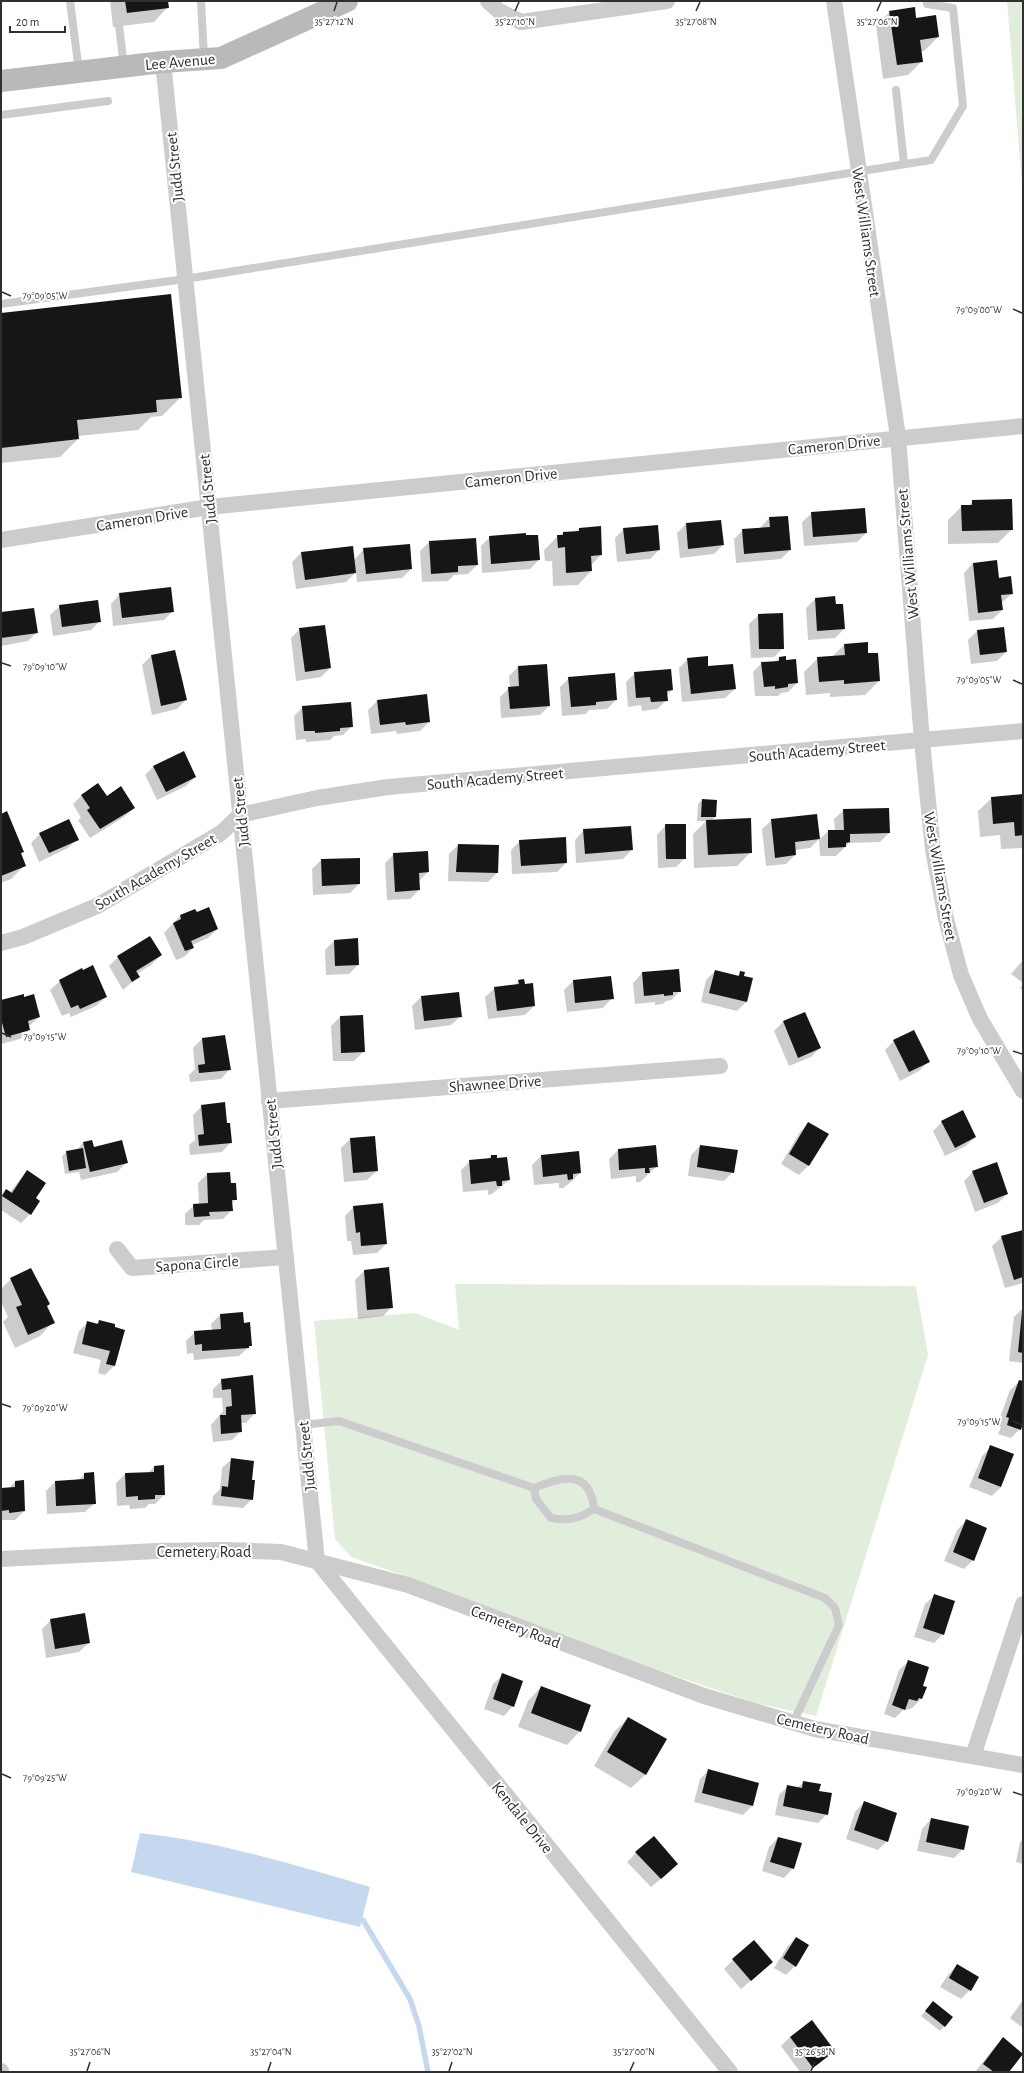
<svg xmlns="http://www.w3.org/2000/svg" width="1024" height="2073" font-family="'Alegreya Sans',sans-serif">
<rect width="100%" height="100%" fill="#fff"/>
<g fill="#e2eedc">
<polygon points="1007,1 1023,1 1023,198"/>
<polygon points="455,1284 916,1286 928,1355 816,1716 755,1703 602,1651 442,1589 351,1557 335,1539 314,1321 415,1313 459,1330"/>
</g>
<path fill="#c6d8ef" d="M140,1833C216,1841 297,1865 370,1887L360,1927L131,1872Z"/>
<g fill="#0003">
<polygon points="110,1 167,1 167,8 154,22 113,27"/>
<polygon points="890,12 915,19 938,37 924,51 921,51 922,61 908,75 883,79 876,25"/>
<polygon points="1,314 181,397 162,416 151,417 138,430 78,436 78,439 60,457 1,463"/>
<polygon points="973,501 1012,529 998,543 948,544 948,520 962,506 968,506"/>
<polygon points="812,513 866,533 857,542 804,546 802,522"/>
<polygon points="769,518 790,550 781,559 736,563 734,539 743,530 760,528"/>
<polygon points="686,524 723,545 714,554 680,558 677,533"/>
<polygon points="600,528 601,555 591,565 591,571 578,585 553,586 552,561 545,561 544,550 558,536 563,533 575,533 579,529"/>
<polygon points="624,529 659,550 650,559 617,562 615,538"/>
<polygon points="490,537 539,560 530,569 482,573 481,546"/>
<polygon points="429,542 477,565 468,574 454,575 448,581 422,582 420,551"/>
<polygon points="364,549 411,569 402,578 357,582 356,572 346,582 296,589 292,562 301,553 354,560"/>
<polygon points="973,563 999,579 1012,594 1001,603 1002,610 993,619 969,621 964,573"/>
<polygon points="120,594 173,611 164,620 113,626 111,604"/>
<polygon points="834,598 835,605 844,629 835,638 808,640 806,608 815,599"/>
<polygon points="60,606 100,621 91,630 53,636 50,615"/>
<polygon points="1,613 37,632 28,641 1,646"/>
<polygon points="759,615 783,648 774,657 751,658 749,624"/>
<polygon points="300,629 330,668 321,677 296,681 291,638"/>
<polygon points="977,631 1006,652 997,661 971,664 968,640"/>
<polygon points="844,645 868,654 879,681 865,695 830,697 830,693 806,695 804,672 818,658 832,657"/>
<polygon points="151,656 179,673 181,673 186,700 177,709 152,715 142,665"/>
<polygon points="779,658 785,661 797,683 788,692 781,693 778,696 755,696 753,672 762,663 775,662"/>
<polygon points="688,659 735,689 725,698 682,702 679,668"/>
<polygon points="518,667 549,706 540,715 501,718 500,697 510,687 509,676"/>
<polygon points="635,673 672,690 666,696 667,700 657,709 642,711 641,705 628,707 626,682"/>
<polygon points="569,678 616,700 607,709 589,710 586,714 562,716 560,687"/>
<polygon points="426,695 429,722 420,731 397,734 396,731 371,734 368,710 377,701"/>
<polygon points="303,707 352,726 343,735 334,736 330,740 306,742 306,739 296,740 294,716"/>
<polygon points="154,766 195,777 186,786 157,800 145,775"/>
<polygon points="82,795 106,797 134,808 124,817 90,838 78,820 81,818 73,804"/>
<polygon points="1023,795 1023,848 1001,849 1000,835 980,837 978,811 992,798"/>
<polygon points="702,800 715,817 712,820 751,852 737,866 694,868 693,834 706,821 697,821 698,804"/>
<polygon points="844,810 889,833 880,842 849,843 836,856 820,856 819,840 828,831 835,831 834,819"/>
<polygon points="1,815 23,851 20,854 24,866 11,879 1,883"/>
<polygon points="772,820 819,839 810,848 795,850 795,855 786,864 766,866 762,829"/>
<polygon points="666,825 685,858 676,867 658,868 657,835"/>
<polygon points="584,830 632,850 623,859 576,863 575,840"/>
<polygon points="40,834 77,839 68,848 39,862 31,843"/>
<polygon points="520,841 566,863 557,872 512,874 511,850"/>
<polygon points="458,845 497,873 488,882 448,881 449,854"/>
<polygon points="394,854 428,872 419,881 419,890 410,899 387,900 385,863"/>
<polygon points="359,859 359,884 350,893 313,895 312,869 321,860"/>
<polygon points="196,913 217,929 208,938 192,945 193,948 184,957 176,960 164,933 180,916"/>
<polygon points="334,941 358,965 349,974 326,975 325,950"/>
<polygon points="161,955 152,964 137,974 138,977 123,990 109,966 118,957"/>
<polygon points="1023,960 1023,983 1011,974"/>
<polygon points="679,970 680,991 671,1000 666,1001 663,1004 655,1005 655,1002 635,1004 633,983 642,973"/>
<polygon points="715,971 737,976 741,972 746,1002 737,1011 701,1002 706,980"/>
<polygon points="60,981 106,997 96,1006 71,1017 69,1013 62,1016 50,990"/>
<polygon points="519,981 534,1006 525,1015 488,1019 485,997 495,988 514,986"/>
<polygon points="573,981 612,998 603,1008 567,1012 564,990"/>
<polygon points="1023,984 1023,990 1020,988"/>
<polygon points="421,997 461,1016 451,1025 415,1030 412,1006"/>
<polygon points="1,1001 39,1017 28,1027 29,1030 20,1039 1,1044"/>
<polygon points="805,1013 820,1048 811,1057 789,1066 774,1031 783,1022"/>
<polygon points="340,1017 364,1051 354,1061 333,1061 331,1026"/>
<polygon points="202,1039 230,1069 221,1079 190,1082 189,1075 195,1069 193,1048"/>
<polygon points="894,1041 928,1062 919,1071 900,1081 885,1050"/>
<polygon points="202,1106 226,1124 231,1142 222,1152 190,1155 189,1145 195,1140 193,1115"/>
<polygon points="942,1122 975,1137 966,1146 945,1156 933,1131"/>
<polygon points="809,1123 827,1135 808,1166 799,1175 781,1164 800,1132"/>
<polygon points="350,1139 377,1171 367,1180 344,1182 341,1148"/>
<polygon points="83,1143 93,1148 126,1163 117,1172 81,1180 79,1172 65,1174 62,1156 67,1152 76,1151"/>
<polygon points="700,1146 733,1172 724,1181 688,1176 691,1155"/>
<polygon points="618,1150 657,1166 640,1182 636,1182 636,1176 611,1179 609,1159"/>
<polygon points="578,1152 580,1173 571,1182 563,1188 559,1188 559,1183 534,1185 532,1165 541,1156"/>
<polygon points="491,1156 496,1156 509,1180 492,1194 488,1195 488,1190 463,1192 461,1170 470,1161 488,1159"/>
<polygon points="27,1171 35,1198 30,1214 21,1223 1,1210 1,1195 6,1190 10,1192"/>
<polygon points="973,1172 1007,1194 998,1203 975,1212 964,1181"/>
<polygon points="207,1174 230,1184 236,1199 231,1204 232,1210 223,1219 204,1220 199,1225 185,1225 185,1214 194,1205 199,1204 198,1183"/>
<polygon points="354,1207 386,1244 377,1253 353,1255 351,1241 347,1241 345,1216"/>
<polygon points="1023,1234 1023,1283 1005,1288 992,1246 1002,1237"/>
<polygon points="388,1268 392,1307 383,1316 358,1319 355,1280 364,1271"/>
<polygon points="11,1279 46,1306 53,1322 40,1336 15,1348 3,1322 8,1317 1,1302 1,1289"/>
<polygon points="1023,1308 1023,1363 1009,1361 1014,1317"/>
<polygon points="220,1315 243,1324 251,1345 239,1356 194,1360 193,1353 187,1354 186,1341 195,1332 212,1330 211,1324"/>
<polygon points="99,1321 123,1330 114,1366 105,1375 98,1373 101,1360 73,1353 79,1331 88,1322 96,1324"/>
<polygon points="252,1376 255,1413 246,1423 240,1423 241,1431 232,1440 213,1442 211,1425 223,1411 222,1398 213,1398 213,1389 222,1380"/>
<polygon points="1020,1381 1023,1382 1023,1420 1020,1429 1011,1438 998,1434 1001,1427 997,1426 1010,1390"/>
<polygon points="991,1447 1001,1487 992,1496 969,1487 982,1456"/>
<polygon points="232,1459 251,1481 252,1499 243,1508 212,1505 213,1496 220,1489 222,1468"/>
<polygon points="154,1467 164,1495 155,1504 149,1504 145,1508 130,1509 129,1505 117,1506 116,1483 125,1474 148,1473"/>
<polygon points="85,1474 95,1503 85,1512 47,1514 46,1491 55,1482 78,1480"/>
<polygon points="15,1482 24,1511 15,1520 1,1520 1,1489 9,1488"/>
<polygon points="966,1521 973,1560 964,1569 944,1561 957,1530"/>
<polygon points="935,1595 943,1634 934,1643 914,1637 925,1604"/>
<polygon points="51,1620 89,1643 79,1652 46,1658 42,1629"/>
<polygon points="909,1661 921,1686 921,1699 912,1708 907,1710 904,1709 895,1718 884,1714 899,1670"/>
<polygon points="503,1675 513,1706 504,1716 484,1709 493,1684"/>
<polygon points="541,1687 580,1731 567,1745 518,1727 528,1701"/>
<polygon points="628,1718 665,1740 645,1775 631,1788 594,1766 614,1732"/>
<polygon points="709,1770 752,1806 743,1815 694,1802 700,1779"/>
<polygon points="804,1782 818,1791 827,1814 818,1823 775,1815 779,1795 788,1786 797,1788"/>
<polygon points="864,1802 887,1841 878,1850 846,1839 855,1812"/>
<polygon points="931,1819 963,1849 954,1858 917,1851 922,1829"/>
<polygon points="778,1838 793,1868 784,1878 762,1871 769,1847"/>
<polygon points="1023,1839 1023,1864 1016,1862 1020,1842"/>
<polygon points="636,1853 668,1873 651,1887 627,1862"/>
<polygon points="796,1938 795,1966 786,1975 774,1968 787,1947"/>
<polygon points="733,1960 772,1962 741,1989 724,1969"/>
<polygon points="957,1965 970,1990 961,1999 940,1987 948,1975"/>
<polygon points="1023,2000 1023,2028 1010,2018"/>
<polygon points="929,2007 952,2017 940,2031 921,2016"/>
<polygon points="790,2037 834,2051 808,2072 800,2072 781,2046"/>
<polygon points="1003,2039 1008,2072 975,2072 994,2048"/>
</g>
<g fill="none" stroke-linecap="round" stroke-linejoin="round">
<polyline stroke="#c6d8ef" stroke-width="5.5" points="357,1918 363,1920 410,1999 419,2026 428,2072"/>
</g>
<g fill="#161616">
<polygon points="125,1 168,1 169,8 127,13"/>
<polygon points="915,7 916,18 936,15 939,37 920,40 923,62 897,65 889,11"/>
<polygon points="171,294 182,398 156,400 157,412 77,420 79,439 1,448 1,313"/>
<polygon points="1012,499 1013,530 962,531 961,505 972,505 972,500"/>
<polygon points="865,508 867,533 813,537 811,512"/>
<polygon points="788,516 791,550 744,554 742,529 770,527 769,517"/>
<polygon points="721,520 724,545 688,549 686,523"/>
<polygon points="658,525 660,550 626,554 623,528"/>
<polygon points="601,526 602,555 591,556 592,571 566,573 565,547 558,548 557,535 563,535 563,532 579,531 579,528"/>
<polygon points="526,533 526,535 538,535 540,560 491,564 489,536"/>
<polygon points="476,538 478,565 458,566 458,572 431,574 429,541"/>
<polygon points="410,544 412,569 366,574 363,548"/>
<polygon points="353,546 356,573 305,580 301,552"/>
<polygon points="997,560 999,578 1011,576 1013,594 1001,595 1003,610 978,613 973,563"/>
<polygon points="171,587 174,612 122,618 119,593"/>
<polygon points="835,596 836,604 843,604 845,629 817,631 815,598"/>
<polygon points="98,600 101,622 62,627 59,605"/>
<polygon points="34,608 38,633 1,638 1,612"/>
<polygon points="783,613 784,649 759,649 758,614"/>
<polygon points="325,625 331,668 305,672 299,628"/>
<polygon points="1004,627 1007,652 980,655 977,630"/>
<polygon points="868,642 868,653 878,653 880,681 844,684 844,680 819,682 817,657 845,655 844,644"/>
<polygon points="175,650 187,700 161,706 151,655"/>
<polygon points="708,656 708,666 733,664 736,689 691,694 687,658"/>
<polygon points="786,656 786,660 796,659 798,683 788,684 788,687 775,689 775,686 764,687 761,662 779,661 779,657"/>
<polygon points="547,664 550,706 510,709 508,687 519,686 518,666"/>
<polygon points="671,669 673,690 667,691 668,701 651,702 650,697 636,698 634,672"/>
<polygon points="615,673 617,700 596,702 596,705 571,707 568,677"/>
<polygon points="427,694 430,722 406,725 405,722 380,725 377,700"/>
<polygon points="351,702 353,727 340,728 340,731 315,733 315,731 304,731 302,706"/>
<polygon points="184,751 196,777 166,792 153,766"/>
<polygon points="98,783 107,796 121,786 135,808 100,829 87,810 90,808 81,795"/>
<polygon points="1023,794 1023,835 1015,836 1014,822 993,824 991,797"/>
<polygon points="702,799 717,800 716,817 701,817"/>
<polygon points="889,808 890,833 850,834 850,842 846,843 846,847 828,848 828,830 844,830 843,809"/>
<polygon points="7,811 24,852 21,853 26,866 1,876 1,814"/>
<polygon points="817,814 820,839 795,842 796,855 775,858 771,819"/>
<polygon points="751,818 752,853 708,855 706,820"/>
<polygon points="69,819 79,840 49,853 39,833"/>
<polygon points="665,824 686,824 686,859 666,859"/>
<polygon points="631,826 633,850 585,854 583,829"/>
<polygon points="566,837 567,863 521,866 519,840"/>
<polygon points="458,844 499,845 498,873 456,872"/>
<polygon points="428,851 429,872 419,873 420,890 395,892 393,853"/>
<polygon points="360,858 360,884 322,886 321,859"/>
<polygon points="209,907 218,929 191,941 194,948 185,951 173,923 181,919 180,915 195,909 197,912"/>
<polygon points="150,936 162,955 136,971 140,977 132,982 117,956"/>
<polygon points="358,938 359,965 335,966 334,940"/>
<polygon points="93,965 107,997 80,1009 78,1005 71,1008 59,980 82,968 83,970"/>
<polygon points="679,969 681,992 673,992 673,995 664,996 664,994 644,996 642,972"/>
<polygon points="715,970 739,976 740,971 745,972 744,976 753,978 747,1002 709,993"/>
<polygon points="611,976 614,999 575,1003 573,980"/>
<polygon points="524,979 525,984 533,983 535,1006 497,1011 494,987 519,984 518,980"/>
<polygon points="459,992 462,1017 424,1021 421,996"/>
<polygon points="24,994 24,997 34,994 40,1017 28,1021 30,1030 6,1037 1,1019 1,1000"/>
<polygon points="805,1012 821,1048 798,1058 783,1021"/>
<polygon points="363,1015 365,1052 341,1053 340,1016"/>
<polygon points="914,1030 930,1062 909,1072 893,1040"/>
<polygon points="225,1035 231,1070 199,1073 198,1065 205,1064 202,1038"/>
<polygon points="225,1102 227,1123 230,1123 232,1143 199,1146 198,1135 204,1134 201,1105"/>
<polygon points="963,1110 976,1137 955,1148 941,1121"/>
<polygon points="808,1122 829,1134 809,1166 789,1154"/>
<polygon points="375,1136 378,1171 353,1173 350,1138"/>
<polygon points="92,1140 94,1147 122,1140 128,1163 90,1172 83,1142"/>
<polygon points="656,1145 658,1167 649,1168 650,1173 645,1173 645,1168 619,1170 618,1149"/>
<polygon points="700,1145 738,1150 734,1173 697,1167"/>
<polygon points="83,1148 86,1168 69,1171 66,1151"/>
<polygon points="579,1151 581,1173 573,1174 573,1179 568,1180 567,1174 543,1177 541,1155"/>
<polygon points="491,1155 497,1155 497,1158 507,1157 510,1180 502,1181 502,1186 497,1186 496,1181 471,1184 469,1160 491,1158"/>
<polygon points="997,1162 1008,1194 984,1203 972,1171"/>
<polygon points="27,1170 46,1183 36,1198 40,1201 31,1215 2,1196 6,1189 12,1193"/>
<polygon points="230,1172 231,1183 236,1183 237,1200 232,1200 233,1211 209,1212 210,1216 194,1217 193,1204 208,1203 207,1173"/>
<polygon points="383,1203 387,1244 361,1246 360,1232 356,1233 353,1206"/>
<polygon points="1023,1230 1023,1277 1014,1280 1001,1236"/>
<polygon points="389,1267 393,1308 367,1310 364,1270"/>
<polygon points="31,1268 50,1304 47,1306 55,1323 28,1335 16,1307 22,1305 10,1278"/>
<polygon points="243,1312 244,1323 250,1322 252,1346 249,1346 249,1348 202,1351 202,1344 195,1345 194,1331 221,1329 220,1314"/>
<polygon points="1022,1312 1023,1312 1023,1353 1018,1352"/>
<polygon points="99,1320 115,1324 115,1327 125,1330 115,1366 106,1364 110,1351 82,1344 87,1321 98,1324"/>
<polygon points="253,1375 256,1414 241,1415 242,1432 221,1434 220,1415 226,1415 226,1407 232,1406 231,1389 222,1390 221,1379"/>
<polygon points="1019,1380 1023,1381 1023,1423 1021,1430 1007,1425 1009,1418 1006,1417"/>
<polygon points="990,1445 1014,1454 1001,1487 978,1478"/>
<polygon points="231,1458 254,1461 252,1480 255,1480 253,1500 221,1496 222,1486 228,1487"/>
<polygon points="164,1465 165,1495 155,1495 155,1499 138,1500 138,1496 126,1497 125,1473 154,1472 154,1466"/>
<polygon points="94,1472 96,1504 56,1506 55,1481 84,1479 84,1473"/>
<polygon points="24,1480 25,1511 9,1513 9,1510 1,1511 1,1488 15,1487 15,1481"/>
<polygon points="966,1519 987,1528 974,1561 953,1552"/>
<polygon points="934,1594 955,1601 944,1635 923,1628"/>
<polygon points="85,1613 90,1643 55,1649 50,1619"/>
<polygon points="908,1660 929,1667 923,1686 927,1687 922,1699 919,1698 917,1701 909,1699 905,1710 892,1705"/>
<polygon points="502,1673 523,1681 514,1707 493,1699"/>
<polygon points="541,1686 591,1705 581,1732 531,1713"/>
<polygon points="628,1717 667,1739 646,1775 607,1752"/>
<polygon points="708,1769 759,1783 753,1806 702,1793"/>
<polygon points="803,1781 821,1784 819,1791 832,1793 828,1815 783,1806 787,1785 802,1788"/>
<polygon points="864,1801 897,1813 888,1842 854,1830"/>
<polygon points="931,1818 969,1826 964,1850 926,1842"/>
<polygon points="654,1836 678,1864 661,1879 635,1852"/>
<polygon points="778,1837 802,1843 794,1869 770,1862"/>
<polygon points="796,1937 809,1945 796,1967 783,1958"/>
<polygon points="754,1940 773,1962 751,1981 732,1959"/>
<polygon points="957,1964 979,1977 971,1991 949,1978"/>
<polygon points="933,2001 953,2017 945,2027 925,2011"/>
<polygon points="812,2020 835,2051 813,2068 790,2037"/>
<polygon points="1003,2037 1023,2054 1009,2072 994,2072 983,2064"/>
</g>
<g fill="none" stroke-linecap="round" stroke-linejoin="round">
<g stroke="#ccc" stroke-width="8">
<polyline points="70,1 79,72"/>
<polyline points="116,1 124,66"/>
<polyline points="201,1 204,58"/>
<polyline points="896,90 904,164"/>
<polyline points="1,115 108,101"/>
<polyline points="1,304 185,279 931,160 963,106 953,8 927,4 927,1"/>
<path d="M303,1425L339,1421L534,1488C562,1476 590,1469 594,1509L825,1598L835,1608L839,1625L793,1723"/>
<path d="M534,1488L536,1499L551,1518C567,1521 579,1519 594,1509"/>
</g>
<g stroke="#ccc" stroke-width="16">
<polyline points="488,1 499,11 521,22 667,1"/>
<polyline points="834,1 898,437 922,741 933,850 946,919 961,975 980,1019 1023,1091"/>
<polyline points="163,62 317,1561 730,2072"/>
<polyline points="1,540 209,507 1023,426"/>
<polyline points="1,943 23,937 97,906 221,833 240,815 317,798 388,787 1023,731"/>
<polyline points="269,1101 720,1066"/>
<polyline points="117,1249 132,1268 286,1257"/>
<polyline points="1,1559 156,1551 224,1550 281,1552 408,1585 704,1696 815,1729 1023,1765"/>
<polyline points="973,1756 1023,1604"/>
<polyline points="1,2071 1,2072"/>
</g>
<polyline stroke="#b9b9b9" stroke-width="22" points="1,81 163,62 221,58 347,1"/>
</g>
<path fill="none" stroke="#2f2f2f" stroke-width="1.5" d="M334,11L337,2M515,11L519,2M696,11L700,2M877,11L881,2M2,292L11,296M1013,309L1022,313M2,663L11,666M1013,680L1022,684M2,1033L11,1037M1013,1051L1022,1054M2,1404L11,1407M1013,1421L1022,1425M2,1774L11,1778M1013,1792L1022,1795M87,2071L90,2062M268,2071L271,2062M449,2071L452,2062M630,2071L634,2062M811,2071L815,2062"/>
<g text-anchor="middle" stroke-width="4" stroke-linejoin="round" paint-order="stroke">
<g font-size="16" fill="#2f2f2f" stroke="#fff">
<text transform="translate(180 61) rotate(-5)" y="6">Lee Avenue</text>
<text transform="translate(174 167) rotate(-96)" y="6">Judd Street</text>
<text transform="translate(867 232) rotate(82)" y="6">West Williams Street</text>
<text transform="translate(834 444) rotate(-6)" y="6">Cameron Drive</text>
<text transform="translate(511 477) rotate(-6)" y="6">Cameron Drive</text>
<text transform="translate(207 489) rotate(-96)" y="6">Judd Street</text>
<text transform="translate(142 518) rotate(-9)" y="6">Cameron Drive</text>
<text transform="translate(907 554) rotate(-95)" y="6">West Williams Street</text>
<text transform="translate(817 750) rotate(-5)" y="6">South Academy Street</text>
<text transform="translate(495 778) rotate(-5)" y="6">South Academy Street</text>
<text transform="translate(240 812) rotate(-96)" y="6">Judd Street</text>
<text transform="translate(155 871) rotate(-30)" y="6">South Academy Street</text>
<text transform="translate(941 876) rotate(80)" y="6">West Williams Street</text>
<text transform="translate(495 1083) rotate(-4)" y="6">Shawnee Drive</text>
<text transform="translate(273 1134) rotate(-96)" y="6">Judd Street</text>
<text transform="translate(197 1263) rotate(-4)" y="6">Sapona Circle</text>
<text transform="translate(306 1456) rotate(-96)" y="6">Judd Street</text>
<text x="204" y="1557">Cemetery Road</text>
<text transform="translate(516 1626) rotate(21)" y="6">Cemetery Road</text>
<text transform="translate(823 1728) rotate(13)" y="6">Cemetery Road</text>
<text transform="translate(523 1817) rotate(51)" y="6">Kendale Drive</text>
</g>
</g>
<g font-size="10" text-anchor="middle" fill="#2f2f2f" stroke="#fff" stroke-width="4" stroke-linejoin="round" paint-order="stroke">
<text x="696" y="25">35°27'08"N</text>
<text x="334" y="25">35°27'12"N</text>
<text x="515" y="25">35°27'10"N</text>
<text x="877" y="25">35°27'06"N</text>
<text x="45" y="299">79°09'05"W</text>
<text x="979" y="313">79°09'00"W</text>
<text x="45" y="670">79°09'10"W</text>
<text x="979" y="683">79°09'05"W</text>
<text x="45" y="1040">79°09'15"W</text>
<text x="979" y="1054">79°09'10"W</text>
<text x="45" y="1411">79°09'20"W</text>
<text x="979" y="1425">79°09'15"W</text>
<text x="45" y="1781">79°09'25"W</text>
<text x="979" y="1795">79°09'20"W</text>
<text x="90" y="2055">35°27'06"N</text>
<text x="271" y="2055">35°27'04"N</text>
<text x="452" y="2055">35°27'02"N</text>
<text x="634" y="2055">35°27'00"N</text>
<text x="815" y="2055">35°26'58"N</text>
</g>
<rect width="1024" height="2073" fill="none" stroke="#2f2f2f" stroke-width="4"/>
<path d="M10 26v6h55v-6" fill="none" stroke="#2f2f2f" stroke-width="2"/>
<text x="16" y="26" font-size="12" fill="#2f2f2f" stroke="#ffffff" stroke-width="3" paint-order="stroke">20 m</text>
</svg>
